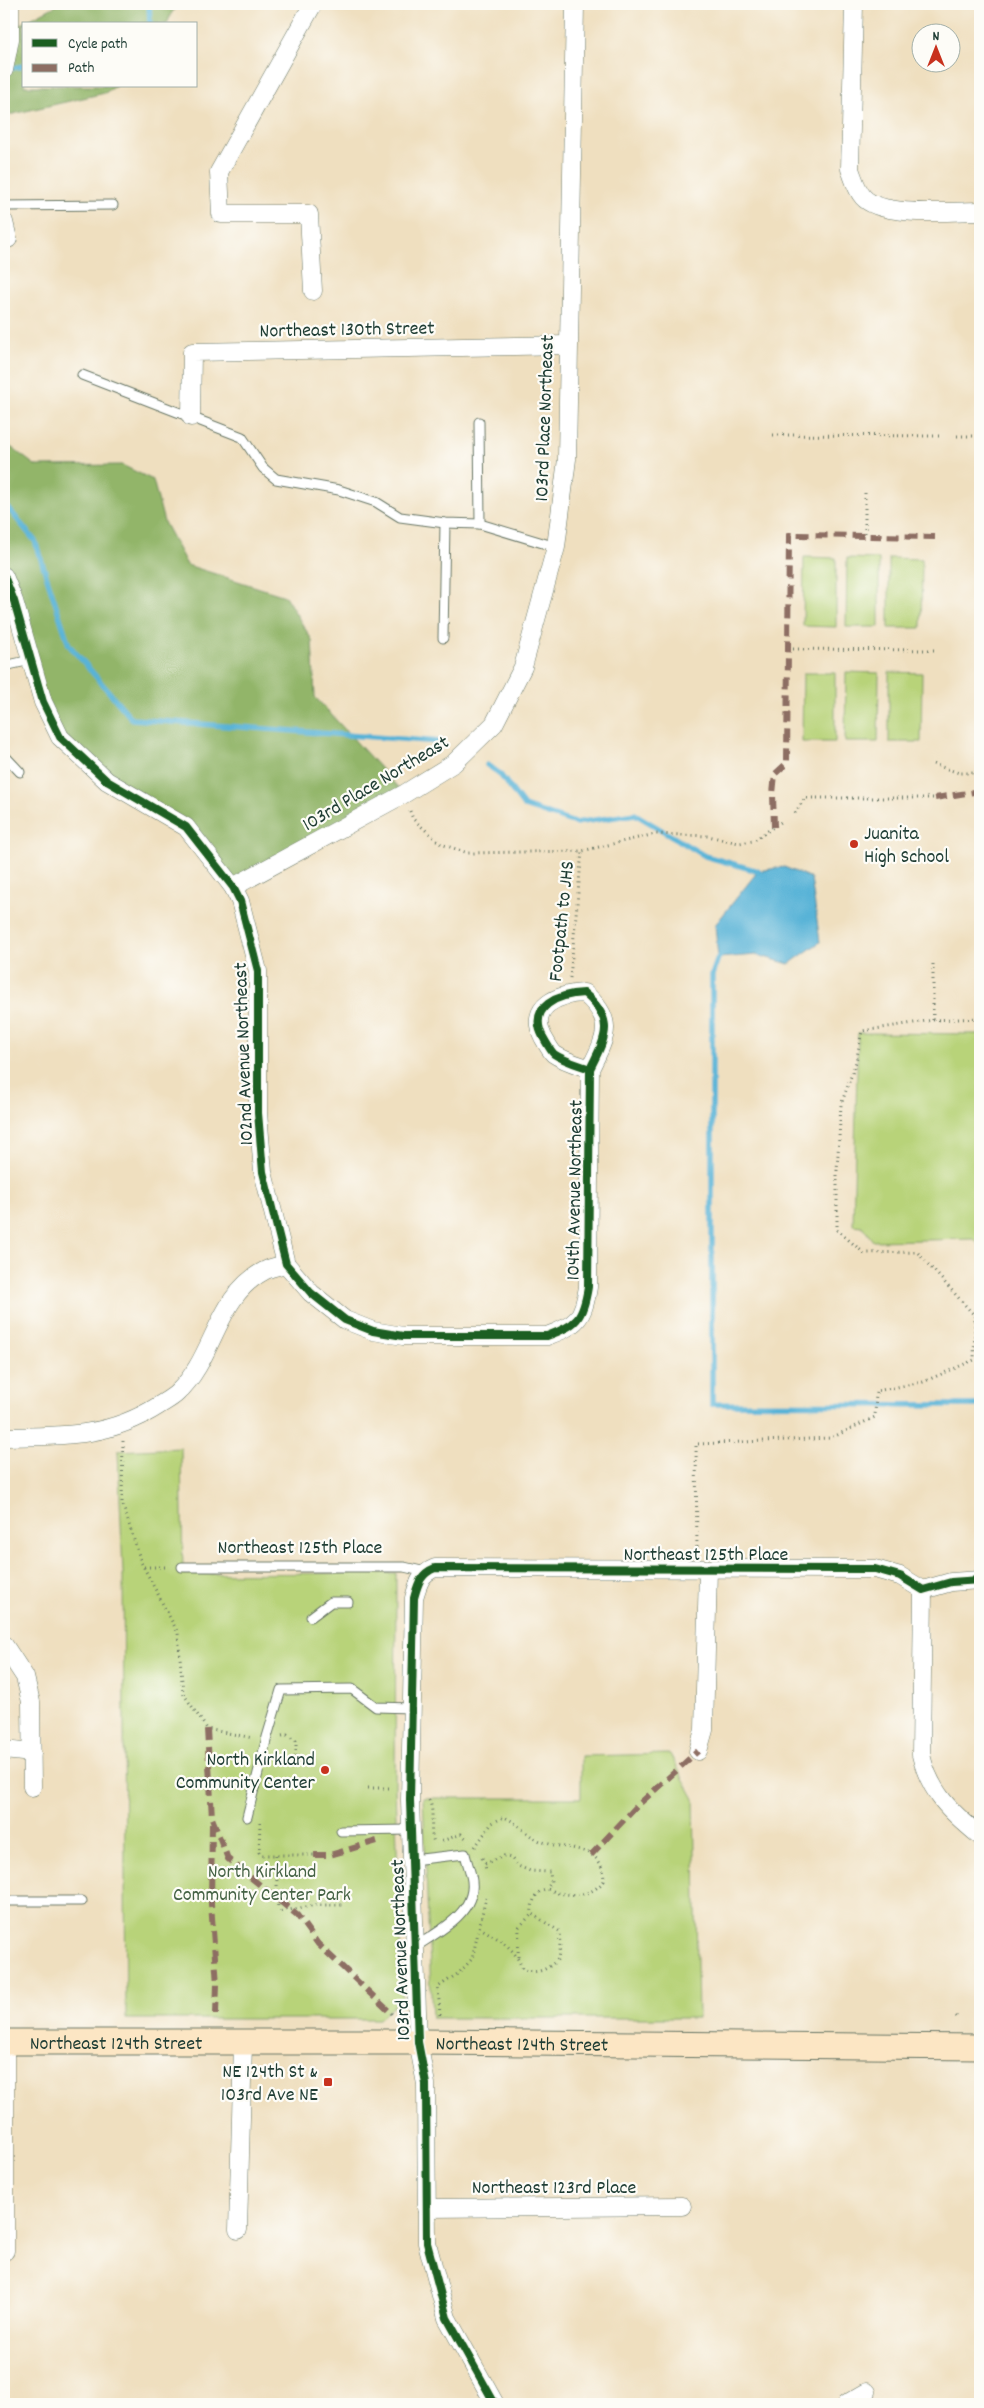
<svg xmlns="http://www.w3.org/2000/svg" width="984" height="2408" font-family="Dekko,sans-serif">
<rect width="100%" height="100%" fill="#fdfcf7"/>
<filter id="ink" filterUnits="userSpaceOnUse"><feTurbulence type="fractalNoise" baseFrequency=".02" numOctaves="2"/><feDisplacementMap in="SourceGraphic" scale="10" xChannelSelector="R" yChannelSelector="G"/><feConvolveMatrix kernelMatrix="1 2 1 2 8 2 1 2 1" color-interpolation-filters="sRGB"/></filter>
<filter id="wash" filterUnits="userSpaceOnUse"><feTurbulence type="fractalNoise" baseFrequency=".0096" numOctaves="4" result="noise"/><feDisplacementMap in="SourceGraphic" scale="20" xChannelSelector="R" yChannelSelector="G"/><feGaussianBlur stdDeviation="1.12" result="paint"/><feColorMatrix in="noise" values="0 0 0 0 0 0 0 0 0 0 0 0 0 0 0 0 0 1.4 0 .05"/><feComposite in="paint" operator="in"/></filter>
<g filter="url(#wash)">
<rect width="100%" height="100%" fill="#efdfbf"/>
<g fill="#b8d379" stroke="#6c8856">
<polygon points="804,557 836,558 836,627 803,626"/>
<polygon points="847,558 879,559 879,627 846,627"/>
<polygon points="889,558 922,559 921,628 889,628"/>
<polygon points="846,672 879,673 878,742 845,742"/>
<polygon points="889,672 922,673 921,742 889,742"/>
<polygon points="803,673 835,673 835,742 802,742"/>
<polygon points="858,1033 980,1034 980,1246 974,1239 873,1241 862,1226 853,1225"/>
<polygon points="181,1448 183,1574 396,1573 395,1788 402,1998 379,2019 126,2019 123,1573 118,1451"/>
<polygon points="670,1754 694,1799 698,2018 432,2018 423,1798 581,1798 581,1756"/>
</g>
<g fill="#92b569" stroke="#58794e">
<polygon points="59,4 182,4 172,12 167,24 24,24 24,86 116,86 105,93 4,116 4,33"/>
<polygon points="4,442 36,466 122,465 153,480 164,522 187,565 285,596 312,640 315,697 404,794 233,887 186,827 60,737 4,576"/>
</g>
<polygon fill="#59b3d7" stroke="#3c7886" points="784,867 811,878 820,942 789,964 757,955 718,958 715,925 758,871"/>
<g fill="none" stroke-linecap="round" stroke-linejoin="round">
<g stroke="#59b3d7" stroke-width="5.5">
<polyline points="149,4 150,24"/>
<polyline points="6,69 24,66"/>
<polyline points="4,503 35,541 69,645 132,719 441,742"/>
<polyline points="487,765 499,773 524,806 575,823 635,814 705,856 758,871 760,877"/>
<polyline points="723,953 718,958 712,975 712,1404 980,1405"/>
</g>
</g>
</g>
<g filter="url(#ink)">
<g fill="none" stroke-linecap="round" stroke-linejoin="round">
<g stroke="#687665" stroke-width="11">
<g id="lane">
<polyline points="4,206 113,205"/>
<polyline points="82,375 242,437 263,468 276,479 339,490 376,502 400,517 445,523 480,524 556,547"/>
<polyline points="479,422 480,524"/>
<polyline points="443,638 445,523"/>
<polyline points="4,666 31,660"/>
<polyline points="4,755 20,772"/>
<polyline points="182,1567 404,1567 426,1572"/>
<polyline points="311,1617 331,1602 348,1602"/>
<polyline points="247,1817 267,1737 281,1690 352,1689 376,1707 411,1708"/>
<polyline points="341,1831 411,1830"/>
<path d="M412,1860L465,1854C467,1863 471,1872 472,1881C476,1913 438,1932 415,1947"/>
<polyline points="4,1901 82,1901"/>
</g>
</g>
<g stroke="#687665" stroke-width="19">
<g id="street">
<polyline points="313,4 219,172 221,214 309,214 313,291"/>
<path d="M854,4L850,169C854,179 856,189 863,197C881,218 953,211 980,211"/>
<polyline points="4,70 10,39 10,4"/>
<polyline points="4,222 8,239"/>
<polyline points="191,417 192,352 568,345"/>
<path d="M4,576L14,601L43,702L60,737L107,781L186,827L233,887L240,901L258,971V1113L263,1172L286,1264L311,1293L345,1320L373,1331L403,1336H547C577,1325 583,1319 588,1287L590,1069C606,1037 616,1020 584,993C559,994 527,1006 543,1037C546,1042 550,1050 554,1054C564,1061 579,1065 590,1069"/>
<polyline points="233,887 404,794 454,763 494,724 523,667 556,547 567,459 575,4"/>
<path d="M4,1437C61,1436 108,1438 158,1406C164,1402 172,1398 177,1393C215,1358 216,1296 264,1271C271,1267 279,1266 286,1264"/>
<path d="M923,1590L921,1755C930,1793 951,1812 980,1836"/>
<polyline points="4,1645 25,1677 31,1702 32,1787"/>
<polyline points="4,1750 32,1753"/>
<polyline points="698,1751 704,1730 708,1569"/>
<polyline points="5,2042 5,2251"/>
<polyline points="426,2208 682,2206"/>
<polyline points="238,2230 243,2043"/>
<path d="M495,2404L447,2318L427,2243L426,2084L418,2042L410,1800L414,1598C418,1584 420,1574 435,1568L875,1569L900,1576L923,1590L951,1582L980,1580"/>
<polyline points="846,2404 867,2392"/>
</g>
</g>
<g stroke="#687665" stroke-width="27">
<g id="secondary">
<path id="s1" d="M4,2042H418L980,2047"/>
</g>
</g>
<g stroke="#687665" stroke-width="3" stroke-dasharray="1 4" stroke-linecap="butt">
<polyline points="773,435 942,436"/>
<polyline points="957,436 980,436"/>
<polyline points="865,493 865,536"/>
<polyline points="788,649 935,650"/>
<polyline points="933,764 959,773 980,773"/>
<polyline points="410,811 413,819 441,844 468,853 582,851 655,834 708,836 739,843 753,841 781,822"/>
<polyline points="795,813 805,798 935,798"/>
<polyline points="933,964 933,1020 862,1031 856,1062 841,1105 837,1170 837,1230 864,1253 917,1252 975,1316 980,1317"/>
<polyline points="570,978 582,851"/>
<polyline points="933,1020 980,1018"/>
<polyline points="123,1441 122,1502 141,1562 178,1633 183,1693 207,1729 253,1738"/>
<polyline points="697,1552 696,1444 831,1438 875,1417 876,1391 923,1382 974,1360 975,1316"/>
<polyline points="144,1567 169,1567"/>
<polyline points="282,1736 287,1735 296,1741 296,1762"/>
<polyline points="368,1788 393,1788"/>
<path d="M429,1800C436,1814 428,1828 434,1842H436"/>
<polyline points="260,1822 259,1852 261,1855 314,1855"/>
<polyline points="442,1841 461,1834 467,1839"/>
<path d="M475,1847L492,1823L504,1817C517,1822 524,1833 536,1839C563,1853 603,1840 604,1881C591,1896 577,1896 558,1893C555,1892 549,1889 546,1889C535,1891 531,1904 532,1914L559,1931L560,1944L558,1959C547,1970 537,1975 522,1969C516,1948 499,1939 480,1928"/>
<polyline points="276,1855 278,1912 316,1905 342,1905"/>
<polyline points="482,1858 485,1864 486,1871"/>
<polyline points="485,1864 504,1856 511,1858 518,1866 530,1871 550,1872 551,1882 547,1889"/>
<polyline points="518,1957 519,1927 532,1914"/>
<polyline points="391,2013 394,2016"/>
<polyline points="440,2015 438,1987 459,1973 472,1959 486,1897"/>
<polyline points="956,2016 958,2018"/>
</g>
<use href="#lane" stroke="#fff" stroke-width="9"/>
<use href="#street" stroke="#fff" stroke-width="18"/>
<use href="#secondary" stroke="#fce6c4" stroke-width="25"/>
<g stroke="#8d6e63" stroke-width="6" stroke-dasharray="12 6" stroke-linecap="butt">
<polyline points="935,798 980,791"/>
<polyline points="774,827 773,794 775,774 787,763 789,535 935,537"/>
<polyline points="207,1729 212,1818 228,1859 297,1915 318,1944 391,2013"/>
<polyline points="212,1823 211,1904 217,1984 216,2014"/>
<polyline points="314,1855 330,1855 377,1841"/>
<polyline points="591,1855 637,1806 698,1751"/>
</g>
<g stroke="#fdfcf7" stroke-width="11">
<g id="cycleway">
<path d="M4,576L14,601L43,702L60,737L107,781L186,827L233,887L240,901L258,971V1113L263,1172L286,1264L311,1293L345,1320L373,1331L403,1336H547C577,1325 583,1319 588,1287L590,1069C606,1037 616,1020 584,993C559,994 527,1006 543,1037C546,1042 550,1050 554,1054C564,1061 579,1065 590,1069"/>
<path d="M495,2404L447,2318L427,2243L426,2084L418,2042L410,1800L414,1598C418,1584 420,1574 435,1568L875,1569L900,1576L923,1590L951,1582L980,1580"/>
</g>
</g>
<use href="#cycleway" stroke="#1b5e20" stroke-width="8"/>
</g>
</g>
<g fill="#c8321e" stroke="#fdfcf7" stroke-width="2">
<circle cx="854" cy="844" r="5"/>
<circle cx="325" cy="1770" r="5"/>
<rect x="323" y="2077" width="10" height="10" rx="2.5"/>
</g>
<g text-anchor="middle" stroke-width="4.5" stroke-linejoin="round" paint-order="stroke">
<g font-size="20" fill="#1f3d34" stroke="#fdfcf7">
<text transform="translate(347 328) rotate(-1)" y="7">Northeast 130th Street</text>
<text transform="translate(543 418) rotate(-88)" y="7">103rd Place Northeast</text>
<text transform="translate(375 782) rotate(-31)" y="7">103rd Place Northeast</text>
<text transform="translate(560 921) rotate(-84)" y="7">Footpath to JHS</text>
<text transform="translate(242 1054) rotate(-92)" y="7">102nd Avenue Northeast</text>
<text transform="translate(573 1190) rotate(-89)" y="7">104th Avenue Northeast</text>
<text x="300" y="1553">Northeast 125th Place</text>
<text x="706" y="1560">Northeast 125th Place</text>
<text transform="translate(399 1950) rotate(-92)" y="7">103rd Avenue Northeast</text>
<text dy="7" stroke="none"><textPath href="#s1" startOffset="112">Northeast 124th Street</textPath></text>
<text dy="7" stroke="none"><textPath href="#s1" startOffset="518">Northeast 124th Street</textPath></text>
<text x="554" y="2193">Northeast 123rd Place</text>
</g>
<g font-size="20" fill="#1f3d34" stroke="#fdfcf7" text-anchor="end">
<text x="864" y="839" text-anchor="start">Juanita<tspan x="864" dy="23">High School</tspan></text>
<text x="315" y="1765">North Kirkland<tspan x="315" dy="23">Community Center</tspan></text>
<text x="318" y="2077">NE 124th St &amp;<tspan x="318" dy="23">103rd Ave NE</tspan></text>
</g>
<g font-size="20" fill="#456245" stroke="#fdfcf7">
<text x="262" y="1877">North Kirkland<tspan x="262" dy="23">Community Center Park</tspan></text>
</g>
</g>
<rect width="984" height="2408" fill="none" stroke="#fdfcf7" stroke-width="20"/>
<rect x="22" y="22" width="175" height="65" fill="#fdfcf7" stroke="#a4b0a9"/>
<rect x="32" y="39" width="25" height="8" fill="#1b5e20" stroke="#a4b0a9"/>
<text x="68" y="48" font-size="15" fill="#1f3d34">Cycle path</text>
<rect x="32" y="64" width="25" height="8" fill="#8d6e63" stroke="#a4b0a9"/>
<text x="68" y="72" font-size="15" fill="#1f3d34">Path</text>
<g transform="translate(936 48)"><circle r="24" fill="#fdfcf7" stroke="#a4b0a9"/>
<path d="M0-4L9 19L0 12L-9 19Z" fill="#c8321e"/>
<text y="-8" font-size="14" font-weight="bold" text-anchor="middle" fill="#1f3d34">N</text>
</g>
</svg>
